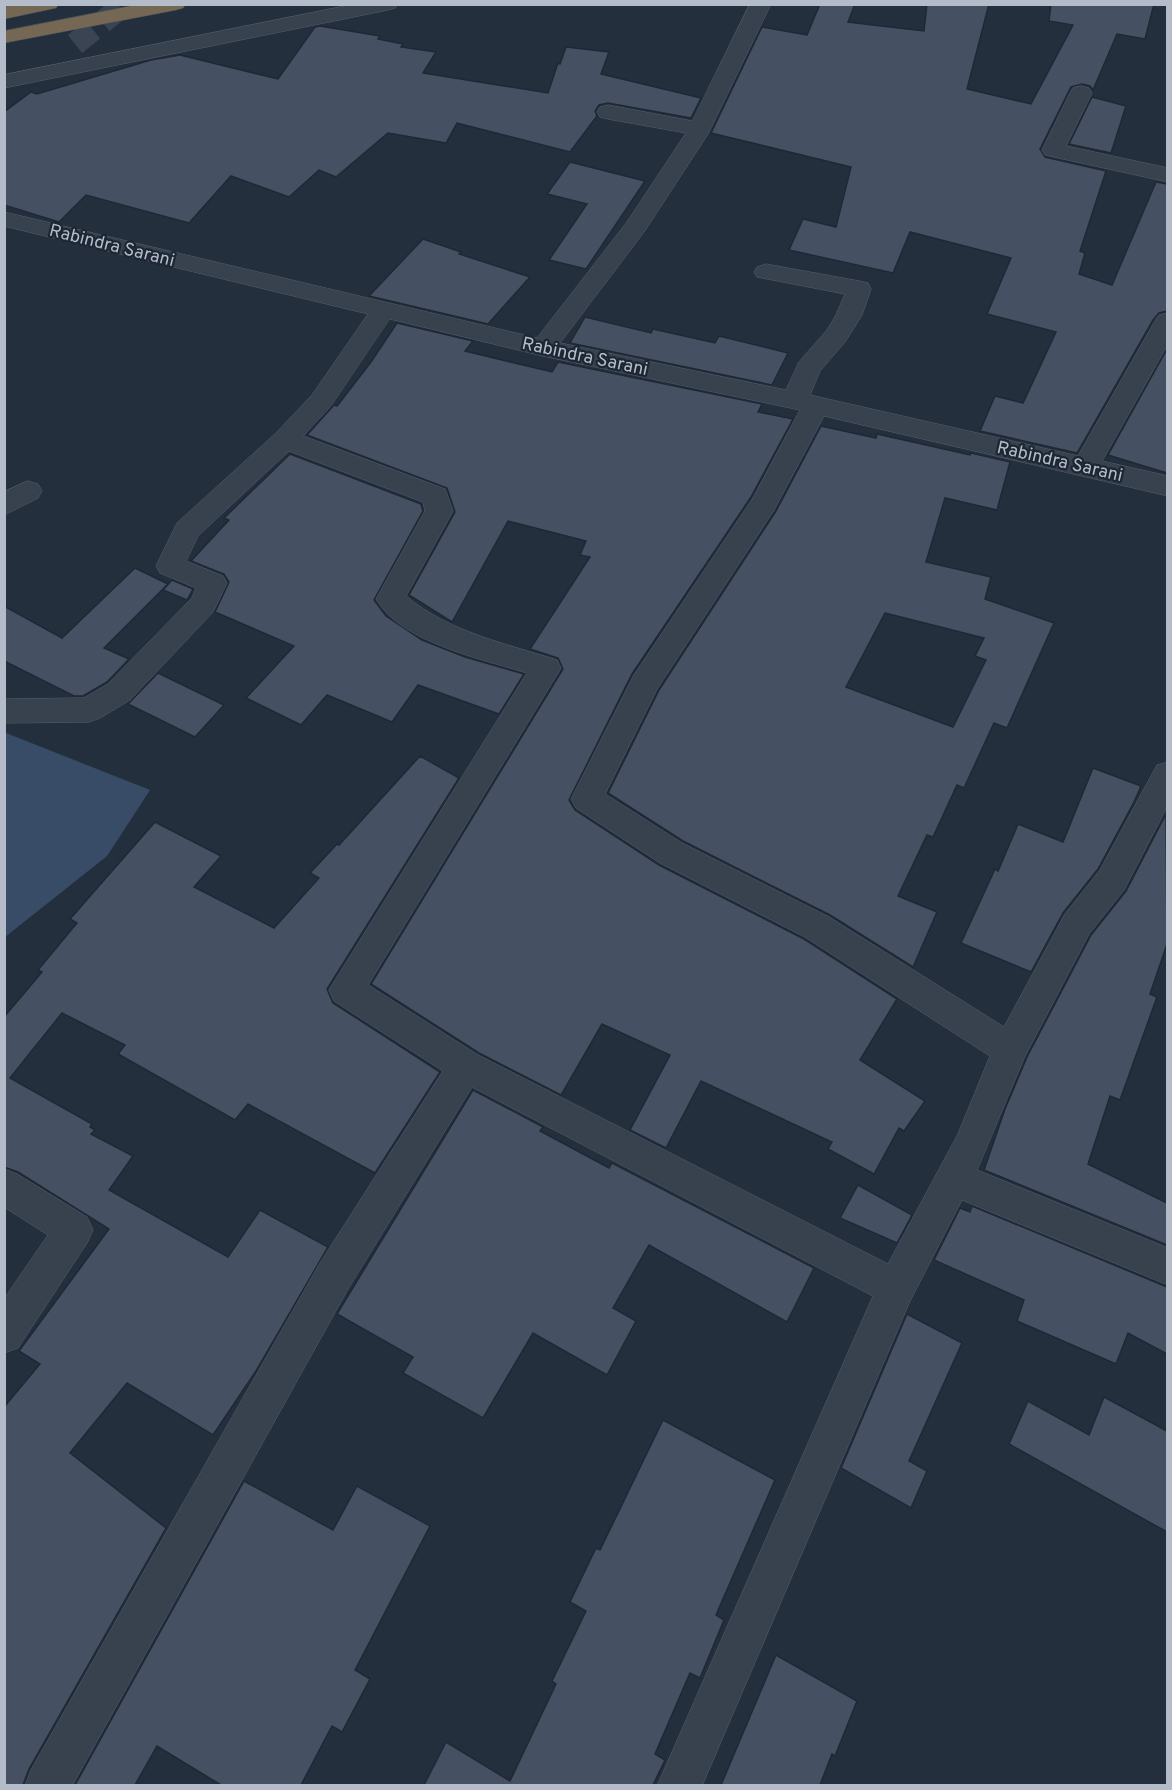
<svg xmlns="http://www.w3.org/2000/svg" width="1172" height="1790" font-family="Overpass,sans-serif">
<rect width="100%" height="100%" fill="#242f3e"/>
<polygon fill="#394c67" points="6,733 150,790 107,856 5,937"/>
<g fill="#455162" stroke="#1f2835" stroke-width="1.5" fill-rule="evenodd">
<polygon points="820,4 855,4 848,22 924,31 927,4 989,4 967,89 1031,104 1073,25 1049,21 1051,4 1154,4 1145,39 1117,34 1093,90 1090,86 1082,84 1071,87 1040,149 1045,157 1106,171 1080,251 1085,253 1079,274 1112,285 1156,182 1167,184 1167,311 1159,313 1153,320 1077,453 980,431 995,396 1023,403 1056,332 987,314 1011,258 910,232 893,273 789,250 803,219 836,227 851,167 711,133 762,27 807,35"/>
<polygon points="320,26 380,36 378,39 403,44 401,47 436,52 423,73 548,93 558,63 560,64 566,47 609,52 601,74 701,98 691,118 608,103 599,105 595,111 597,116 570,152 457,123 446,143 388,133 336,177 319,170 289,197 231,176 189,223 86,195 59,222 4,205 4,112 31,92 37,94 151,60 180,55 278,79 315,27"/>
<polygon points="1092,97 1126,106 1111,153 1069,144"/>
<polygon points="570,162 645,181 586,269 549,260 587,204 547,194"/>
<polygon points="423,239 461,252 459,254 530,277 488,324 369,296"/>
<polygon points="585,317 651,333 653,329 715,343 719,336 788,353 772,385 570,343"/>
<polygon points="397,323 473,341 465,351 552,372 558,362 762,404 758,412 793,419 751,497 632,674 569,800 575,810 659,865 804,939 897,999 860,1060 925,1101 904,1131 899,1128 874,1174 828,1149 832,1142 701,1081 666,1148 630,1130 670,1055 602,1024 561,1095 479,1053 371,984 563,669 558,658 530,649 590,557 580,555 586,541 508,521 452,622 409,595 455,512 447,488 307,435 334,405 337,406 371,362"/>
<polygon points="1167,349 1167,473 1108,455"/>
<path d="M821,426L876,438L877,434L970,455L971,453L1010,462L997,510L945,498L926,562L991,577L985,599L1054,623L1007,728L994,723L964,788L957,785L933,837L927,835L898,896L937,912L913,967L830,915L683,841L608,793L659,690L776,511ZM885,613L984,638L975,656L986,660L953,727L846,687Z"/>
<polygon points="290,454 421,504 423,511 374,600 386,616 422,640 465,657 524,674 499,714 418,685 392,722 327,695 301,725 246,698 294,646 215,612 229,582 224,574 191,561 229,520 224,518"/>
<polygon points="135,568 168,584 104,648 129,659 107,682 83,696 74,696 4,661 4,606 62,638"/>
<polygon points="172,580 193,589 187,600 163,590"/>
<polygon points="158,673 224,705 195,737 128,704"/>
<polygon points="420,756 459,778 327,989 333,1003 440,1072 375,1173 248,1104 235,1120 118,1054 125,1045 62,1013 10,1078 92,1124 90,1127 95,1130 91,1134 133,1156 109,1190 228,1257 260,1210 328,1247 256,1371 213,1435 127,1383 70,1453 166,1528 29,1769 23,1785 4,1785 5,1406 40,1364 19,1351 109,1229 18,1172 4,1167 4,1017 42,972 38,970 77,923 70,919 155,822 221,856 194,887 274,928 319,878 310,873 337,844 339,845"/>
<polygon points="1093,768 1141,786 1134,802 1098,869 1063,913 1031,972 961,943 995,869 998,871 1018,824 1063,842"/>
<polygon points="1166,814 1167,944 1150,994 1157,997 1120,1100 1110,1096 1088,1164 1167,1203 1167,1245 984,1170 1005,1109 1027,1057 1091,935 1126,891"/>
<polygon points="473,1090 543,1127 540,1131 609,1168 612,1163 814,1268 787,1322 649,1245 613,1308 636,1321 607,1375 533,1333 483,1418 403,1373 413,1357 337,1314"/>
<polygon points="858,1185 912,1215 897,1243 840,1218"/>
<polygon points="972,1206 1167,1287 1167,1354 1128,1333 1116,1364 1017,1321 1024,1300 934,1260 960,1208 970,1212"/>
<polygon points="907,1314 962,1343 909,1461 927,1471 911,1508 841,1468"/>
<polygon points="1104,1397 1167,1431 1167,1532 1009,1444 1028,1401 1089,1435"/>
<polygon points="663,1420 775,1480 716,1615 724,1620 700,1678 690,1673 655,1754 665,1760 653,1785 424,1785 446,1742 510,1781 556,1684 552,1681 586,1611 570,1602 596,1548 600,1550"/>
<polygon points="244,1481 333,1530 357,1486 430,1526 355,1670 370,1679 342,1732 332,1726 301,1785 221,1785 157,1746 135,1785 75,1785"/>
<polygon points="776,1655 857,1701 835,1756 832,1754 820,1785 721,1785"/>
</g>
<g fill="none" stroke-linecap="round" stroke-linejoin="round">
<polyline stroke="#3a4453" stroke-width="23" stroke-dasharray="23 12" stroke-linecap="butt" points="75,44 125,4"/>
<g stroke="#565f6c" stroke-width="1">
<g id="minor">
<polygon points="355,4 398,4 395,8 388,10 4,88 4,75"/>
<path d="M750,4H771L708,134L644,232L560,343L786,390L799,362L827,330L836,315L845,294L757,277L754,272L757,267L766,264L859,281L868,283L871,289L862,315L845,342L820,371L810,395L1078,456L1155,321L1159,315L1168,313V344L1102,461L1168,476V496L824,416L774,510L657,689L605,794L682,843L829,917L1004,1027L1065,914L1100,870L1157,765L1168,762V805L1124,890L1089,934L1025,1056L977,1170L1168,1248V1285L962,1200L910,1301L702,1786H657L873,1296L472,1087L348,1289L72,1786H25L31,1770L320,1263L443,1071L334,1001L329,990L527,673C482,659 400,642 376,599L425,511L423,502L289,451L198,536L186,561L223,576L227,583L213,612L130,700L100,718L89,722L4,723V699L84,698L108,684L192,598L196,588L160,573L156,566L177,523L276,433L312,395L368,314L4,226V212L537,338L627,222L686,133L608,119L600,117L597,112L600,107L608,105L692,121ZM390,319L543,356L800,410L753,498L634,675L571,799L576,808L660,863L805,937L990,1056L958,1134L888,1264L478,1055L368,985L561,668L557,660C504,643 449,632 406,596L453,511L445,489L303,436L330,407Z"/>
<polygon points="1081,86 1089,88 1092,93 1066,146 1168,168 1168,182 1045,155 1042,150 1070,93 1073,88"/>
<polygon points="28,481 38,484 42,491 38,498 4,515 4,492"/>
<polygon points="4,1169 17,1174 87,1217 93,1230 87,1243 18,1348 4,1353 4,1299 48,1235 4,1207"/>
</g>
</g>
<g stroke="#434c59" stroke-width="1">
<g id="highway">
<polygon points="15,4 59,4 56,8 4,19 4,7"/>
<polygon points="141,4 186,4 183,8 176,10 4,43 4,31"/>
</g>
</g>
<use href="#minor" fill="#38414e" fill-rule="evenodd"/>
<use href="#highway" fill="#746855" fill-rule="evenodd"/>
</g>
<g text-anchor="middle" stroke-width="4.5" stroke-linejoin="round" paint-order="stroke">
<g font-size="18" fill="#b4bcc9" stroke="#1d2633">
<text transform="translate(112 245) rotate(14)" y="6">Rabindra Sarani</text>
<text transform="translate(585 356) rotate(12)" y="6">Rabindra Sarani</text>
<text transform="translate(1060 461) rotate(13)" y="6">Rabindra Sarani</text>
</g>
</g>
<rect width="1172" height="1790" fill="none" stroke="#b4bcc9" stroke-width="12"/>
</svg>
